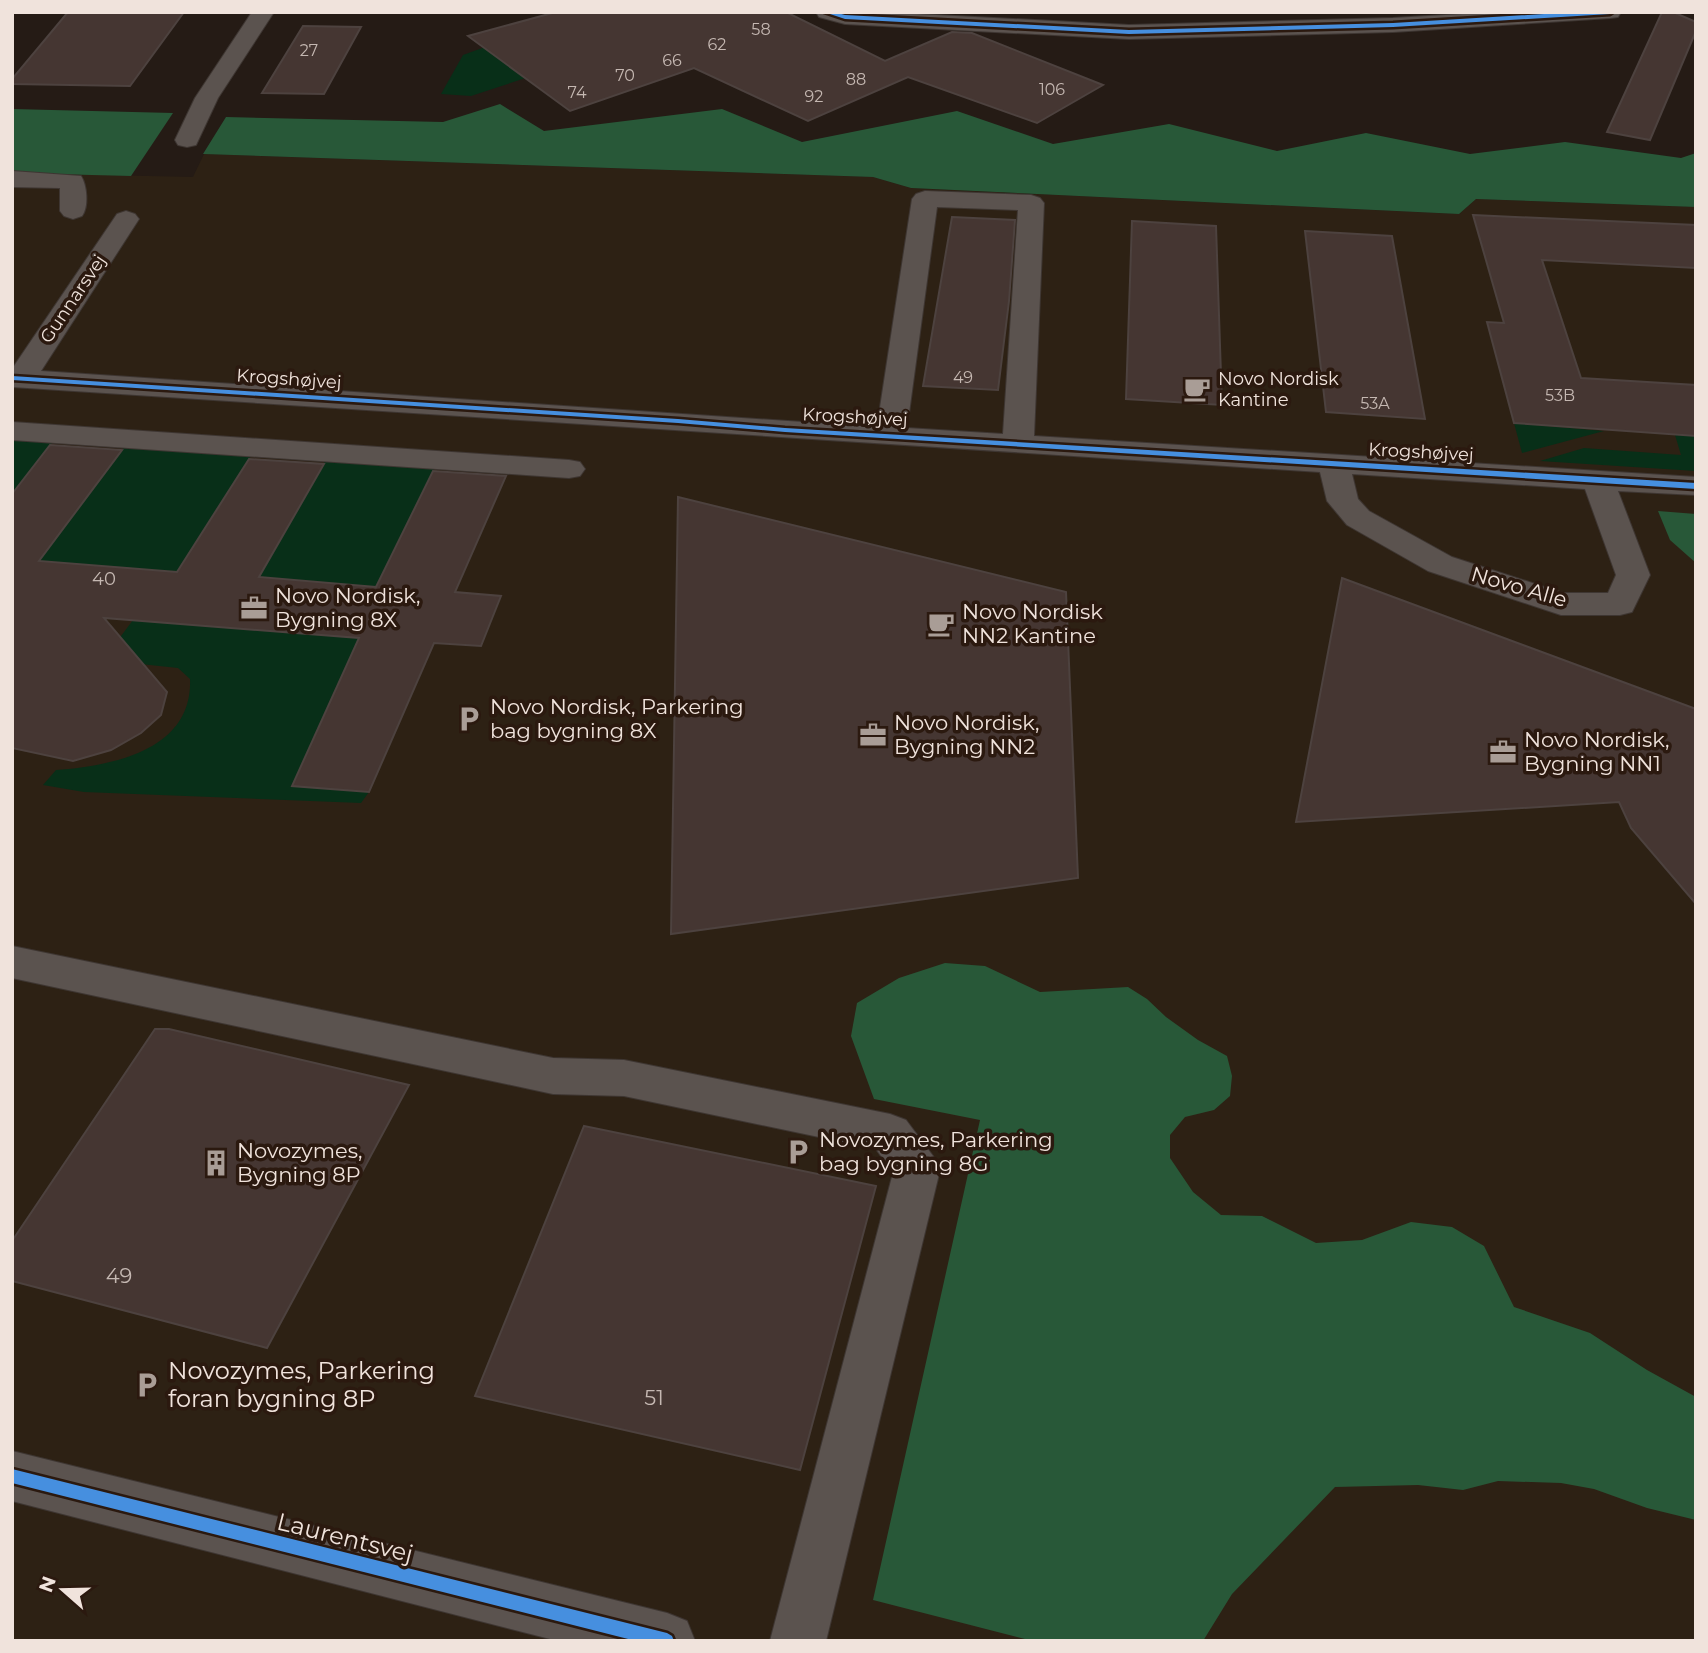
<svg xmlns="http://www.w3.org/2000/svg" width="1708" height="1653" font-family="Montserrat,sans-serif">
<rect width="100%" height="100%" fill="#251b15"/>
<polygon fill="#2d2114" points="204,154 873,177 911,188 1459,214 1476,199 1696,207 1696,1641 12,1641 12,173 193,177"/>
<g fill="#082f18">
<polygon points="507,39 553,69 471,96 441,94 463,55"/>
<polygon points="1514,423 1604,431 1522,453"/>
<polygon points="1675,435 1696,436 1696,471 1540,461 1584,448 1681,455"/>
<polygon points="12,440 52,443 12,494"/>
<polygon points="124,447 251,456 177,572 39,561"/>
<polygon points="325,461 435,468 376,587 259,577"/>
<path d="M133,620L359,638L292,786L369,792L361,803L84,792L43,785L56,770C111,766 193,751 190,679L178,668L103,660Z"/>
</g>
<g fill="#285838">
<polygon points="500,104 544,131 722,109 802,142 957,111 1053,144 1169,124 1277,151 1366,133 1470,154 1565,142 1681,158 1696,153 1696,207 1476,199 1459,214 911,188 873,177 203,154 226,117 443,122"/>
<polygon points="12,109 173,113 131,176 12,173"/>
<polygon points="1658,511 1696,514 1696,563 1670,540"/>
<polygon points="945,963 985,966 1040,992 1128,987 1147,999 1166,1017 1198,1040 1227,1056 1232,1076 1230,1096 1214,1110 1185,1117 1170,1135 1170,1158 1193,1192 1221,1215 1262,1216 1316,1243 1362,1240 1411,1222 1452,1227 1484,1246 1514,1307 1590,1333 1647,1370 1696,1397 1696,1520 1647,1508 1594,1489 1561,1483 1498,1481 1463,1490 1418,1485 1335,1487 1232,1594 1203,1641 1033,1641 873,1600 980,1120 874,1099 851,1036 857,1003 899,978"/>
</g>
<g fill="#453632" stroke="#4d423f" stroke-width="2">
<polygon points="68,12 184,12 130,86 12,84 12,79"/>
<polygon points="556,12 786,12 885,61 952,32 972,33 1103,85 1037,123 908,77 808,121 694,68 570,111 468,36"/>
<polygon points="1662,12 1673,12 1696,22 1696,31 1650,140 1607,132"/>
<polygon points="303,26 361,27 324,94 262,93"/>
<polygon points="1473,215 1696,225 1696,268 1542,260 1581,378 1696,385 1696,436 1514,423 1487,322 1504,323"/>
<polygon points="952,217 1015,220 1009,301 998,390 923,386"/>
<polygon points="1132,221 1216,226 1222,405 1126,399"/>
<polygon points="1305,231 1392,236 1425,419 1326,412"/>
<polygon points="50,445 122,450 39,561 177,572 249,459 324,464 259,577 376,587 433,471 506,476 455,592 501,596 481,646 434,643 369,792 292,786 359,638 104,618 167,692 161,715 141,733 111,750 73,761 12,748 12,494"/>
<polygon points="678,497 1066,592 1078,878 671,934"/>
<polygon points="1342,578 1696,709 1696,904 1631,828 1619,802 1296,822"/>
<polygon points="155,1029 169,1029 409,1085 267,1348 12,1281 12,1241"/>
<polygon points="584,1126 876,1186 800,1470 475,1396"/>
</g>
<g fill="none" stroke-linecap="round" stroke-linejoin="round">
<g stroke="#3e3632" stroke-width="2">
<g id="minor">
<polygon points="252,12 274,12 218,98 196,145 187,147 178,145 175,140 195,98"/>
<polygon points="816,12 879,12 1129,25 1393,18 1497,12 1621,12 1618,17 1610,18 1393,32 1129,39 845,24 819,17"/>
<path d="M12,171L81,176C87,185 89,207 82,216L73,219L64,216L60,211V188L12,187Z"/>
<path d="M925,191L1031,195L1040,198L1044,203L1034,436L1696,477V495L1618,491L1650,575L1632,612L1620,615H1561L1428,571L1347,525L1327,501L1320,472L12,387V369L117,214L126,211L135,214L139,219L41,371L877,427L912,199L916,194ZM937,207L1018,210L1003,434L907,428ZM1352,474L1585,489L1616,575L1608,593H1563L1452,557L1369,511L1358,499Z"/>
<polygon points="12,422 569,460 580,462 585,469 580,476 569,478 12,440"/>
<polygon points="12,946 553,1058 624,1060 890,1114 906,1120 933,1156 940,1170 826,1641 770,1641 893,1173 876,1149 624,1096 553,1094 12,978"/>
<polygon points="12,1451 667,1613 687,1621 695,1641 558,1641 12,1501"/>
</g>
</g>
<use href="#minor" fill="#5b534f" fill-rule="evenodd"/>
<g stroke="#2b190f" stroke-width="5">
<g id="cycleway">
<polygon points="824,12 834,12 845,15 1129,30 1393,23 1576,12 1613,12 1610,14 1393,27 1129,34 845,19"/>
<polygon points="12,376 678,419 785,428 1696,483 1696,489 785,432 678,423 12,380"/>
<polygon points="12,1469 667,1633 672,1636 674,1641 636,1641 12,1483"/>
</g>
</g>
<use href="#cycleway" fill="#468fdf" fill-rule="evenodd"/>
</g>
<defs>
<g id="cafe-bare" transform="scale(2.1)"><path d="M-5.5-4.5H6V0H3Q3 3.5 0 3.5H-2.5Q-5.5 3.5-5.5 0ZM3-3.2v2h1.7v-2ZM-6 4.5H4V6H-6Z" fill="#a99d96" stroke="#2b190f" stroke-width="2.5" paint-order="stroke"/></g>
<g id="office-bare" transform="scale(2.1)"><path d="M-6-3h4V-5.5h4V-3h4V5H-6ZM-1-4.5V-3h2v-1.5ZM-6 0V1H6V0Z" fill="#a99d96" stroke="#2b190f" stroke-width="2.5" paint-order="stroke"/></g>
<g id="parking-bare" transform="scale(2.1)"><path d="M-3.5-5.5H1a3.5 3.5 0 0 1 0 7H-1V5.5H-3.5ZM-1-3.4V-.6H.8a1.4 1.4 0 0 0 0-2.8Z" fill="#a99d96" stroke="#2b190f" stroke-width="2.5" paint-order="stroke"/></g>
<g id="building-bare" transform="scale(2.1)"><path d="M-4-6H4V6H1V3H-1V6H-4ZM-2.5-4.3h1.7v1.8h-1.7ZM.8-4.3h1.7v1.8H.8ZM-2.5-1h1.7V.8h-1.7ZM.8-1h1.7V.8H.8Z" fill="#a99d96" stroke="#2b190f" stroke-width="2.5" paint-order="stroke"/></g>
</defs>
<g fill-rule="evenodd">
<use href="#cafe-bare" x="1197" y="389"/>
<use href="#office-bare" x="254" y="608"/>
<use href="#cafe-bare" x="941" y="624"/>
<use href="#parking-bare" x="469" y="719"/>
<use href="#office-bare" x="873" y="735"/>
<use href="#office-bare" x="1503" y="752"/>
<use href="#parking-bare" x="798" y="1152"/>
<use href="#building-bare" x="216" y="1163"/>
<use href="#parking-bare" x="147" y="1385"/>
</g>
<g text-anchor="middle" stroke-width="7" stroke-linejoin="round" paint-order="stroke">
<g font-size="16" fill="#c5b8b2">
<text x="761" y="35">58</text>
<text x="717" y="50">62</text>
<text x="309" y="56">27</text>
<text x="672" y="66">66</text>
<text x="625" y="81">70</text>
<text x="856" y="85">88</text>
<text x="1052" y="95">106</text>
<text x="577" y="98">74</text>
<text x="814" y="102">92</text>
<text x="963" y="383">49</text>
<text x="1560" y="401">53B</text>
<text x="1375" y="409">53A</text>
</g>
<g font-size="18" fill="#f0e3dc" stroke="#2b190f">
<text transform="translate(73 299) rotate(-56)" y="6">Gunnarsvej</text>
<text transform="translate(289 379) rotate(4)" y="6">Krogshøjvej</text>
<text transform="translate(855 417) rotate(3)" y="6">Krogshøjvej</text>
<text transform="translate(1421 452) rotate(3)" y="6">Krogshøjvej</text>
</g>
<g font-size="18" fill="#f0e3dc" stroke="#2b190f" text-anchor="start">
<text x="1218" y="385">Novo Nordisk<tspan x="1218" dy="21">Kantine</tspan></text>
</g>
<g font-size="18" fill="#c5b8b2">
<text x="104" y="585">40</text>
</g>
<g font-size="21" fill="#f0e3dc" stroke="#2b190f">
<text transform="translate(1519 587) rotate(16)" y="7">Novo Alle</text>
</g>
<g font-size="21" fill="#f0e3dc" stroke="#2b190f" text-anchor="start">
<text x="275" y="603">Novo Nordisk,<tspan x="275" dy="24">Bygning 8X</tspan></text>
<text x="962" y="619">Novo Nordisk<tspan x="962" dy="24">NN2 Kantine</tspan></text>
<text x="490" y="714">Novo Nordisk, Parkering<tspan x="490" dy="24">bag bygning 8X</tspan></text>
<text x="894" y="730">Novo Nordisk,<tspan x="894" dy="24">Bygning NN2</tspan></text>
<text x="1524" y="747">Novo Nordisk,<tspan x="1524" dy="24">Bygning NN1</tspan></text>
<text x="819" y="1147">Novozymes, Parkering<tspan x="819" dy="24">bag bygning 8G</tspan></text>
<text x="237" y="1158">Novozymes,<tspan x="237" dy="24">Bygning 8P</tspan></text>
</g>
<g font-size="21" fill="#c5b8b2">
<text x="119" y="1283">49</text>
<text x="654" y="1405">51</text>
</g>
<g font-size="24" fill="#f0e3dc" stroke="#2b190f" text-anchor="start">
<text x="168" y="1379">Novozymes, Parkering<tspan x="168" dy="28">foran bygning 8P</tspan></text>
</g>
<g font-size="24" fill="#f0e3dc" stroke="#2b190f">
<text transform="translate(345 1538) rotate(14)" y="8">Laurentsvej</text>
</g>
</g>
<rect width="1708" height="1653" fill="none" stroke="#f0e3dc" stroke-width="28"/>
<g transform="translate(63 1590) rotate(290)" stroke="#2b190f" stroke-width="5" paint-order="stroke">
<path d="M0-5L12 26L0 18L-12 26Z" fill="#f0e3dc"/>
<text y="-10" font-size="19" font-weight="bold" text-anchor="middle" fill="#f0e3dc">N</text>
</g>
</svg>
